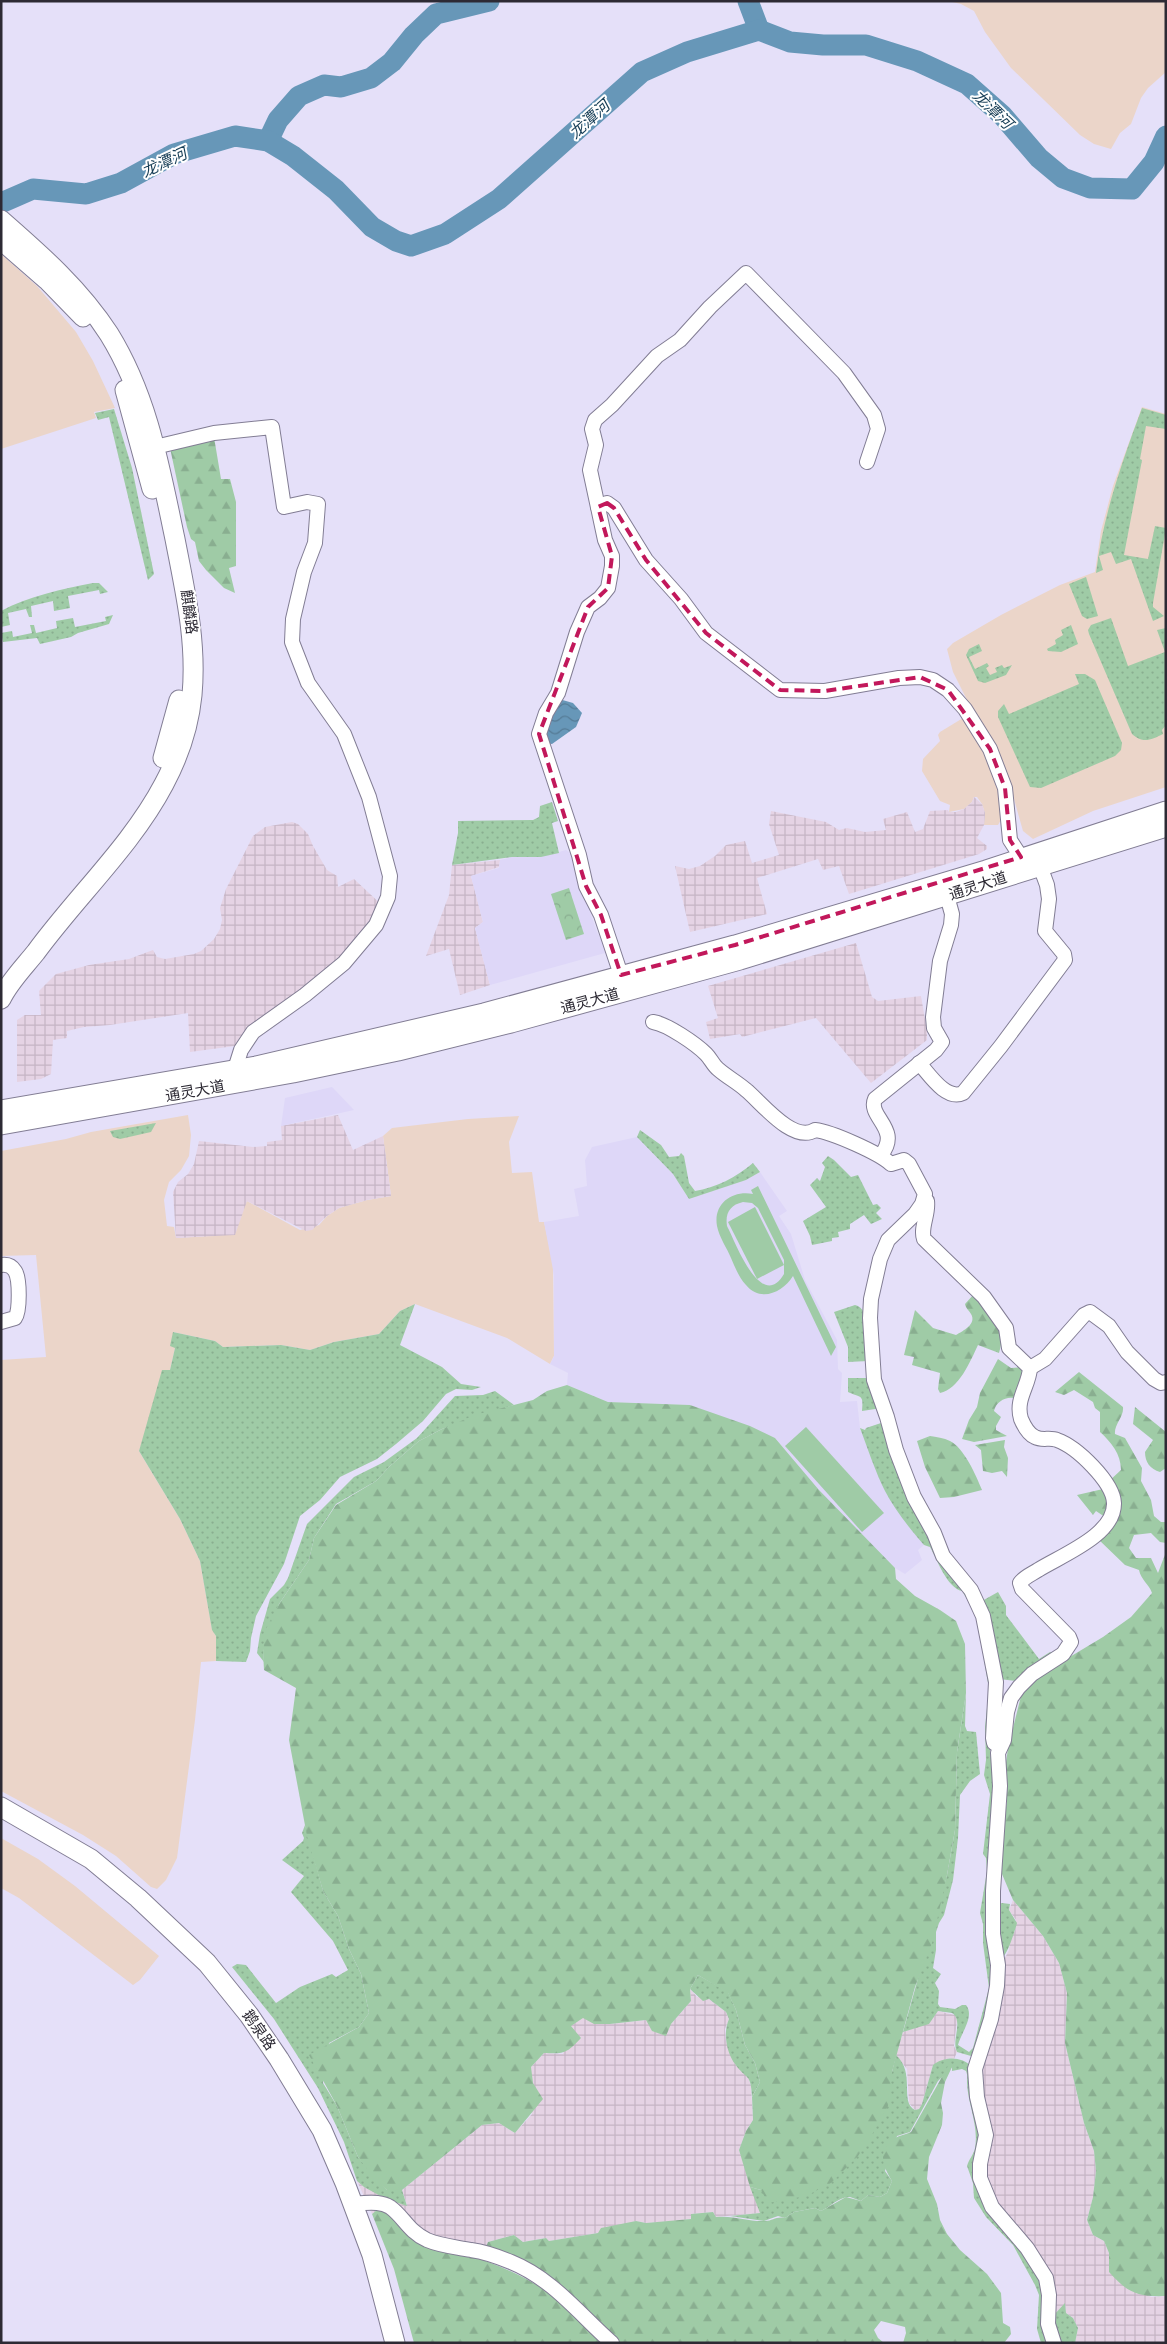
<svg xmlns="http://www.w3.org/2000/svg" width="1167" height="2344" font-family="'Roboto Condensed','Noto Sans SC',sans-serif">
<defs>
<pattern id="industrial-grid" width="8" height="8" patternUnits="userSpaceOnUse" patternTransform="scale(1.25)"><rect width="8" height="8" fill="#e5d3e4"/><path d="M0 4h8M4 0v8" fill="none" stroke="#c5b5c4"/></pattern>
<pattern id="grass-dots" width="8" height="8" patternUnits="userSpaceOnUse" patternTransform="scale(1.25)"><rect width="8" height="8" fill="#9fcba6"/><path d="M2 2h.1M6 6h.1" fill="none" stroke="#89ae90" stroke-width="1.8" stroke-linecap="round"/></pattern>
<pattern id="forest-firs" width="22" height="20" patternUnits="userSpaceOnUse" patternTransform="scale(1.25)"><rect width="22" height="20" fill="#9fcba6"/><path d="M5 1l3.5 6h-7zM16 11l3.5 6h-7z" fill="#89ae90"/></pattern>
<pattern id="park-crowns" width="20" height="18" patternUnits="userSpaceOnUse" patternTransform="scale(1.25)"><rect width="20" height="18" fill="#9fcba6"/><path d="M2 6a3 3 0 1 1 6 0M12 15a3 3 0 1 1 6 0" fill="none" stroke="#89ae90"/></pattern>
<pattern id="water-waves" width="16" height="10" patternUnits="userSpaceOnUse" patternTransform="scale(1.25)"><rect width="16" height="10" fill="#6797b8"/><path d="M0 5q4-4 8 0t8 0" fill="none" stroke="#557b96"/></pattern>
</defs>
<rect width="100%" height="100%" fill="#e5e0f9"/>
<g fill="#ebd5c9">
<polygon points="948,1 1166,1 1166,72 1148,88 1141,98 1131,124 1120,133 1111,149 1094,144 1080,135 1011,68 985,32 974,11 961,4"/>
<polygon points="1,254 37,286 76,332 93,361 115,408 94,412 96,418 1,449"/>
<polygon points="1142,407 1166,414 1166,787 1093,811 1033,839 1023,831 1012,792 996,747 972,710 953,672 947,649 953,643 1001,615 1060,585 1095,572 1101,531 1113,486"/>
<polygon points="963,718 983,747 998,781 1002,818 998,825 984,825 985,813 982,804 977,797 974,797 972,802 964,809 949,812 950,805 940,801 922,771 923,759 940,741 938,735 940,732"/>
<polygon points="188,1115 191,1135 189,1156 181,1170 169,1182 164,1200 167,1226 174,1227 176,1238 207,1236 247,1201 300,1230 319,1225 327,1216 339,1208 367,1200 391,1196 383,1136 392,1128 468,1119 519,1116 509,1142 512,1173 532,1172 539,1222 544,1222 553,1263 554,1356 550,1364 507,1338 415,1304 400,1311 379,1334 334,1342 310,1350 281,1345 223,1347 215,1341 173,1332 175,1348 170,1370 139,1451 180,1519 200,1561 212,1629 216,1636 216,1661 201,1662 195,1720 177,1858 166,1880 157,1889 151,1887 116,1856 83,1835 1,1791 1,1360 46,1357 36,1255 1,1256 1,1151 66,1139 91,1132"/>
<polygon points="1,1838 38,1859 75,1886 159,1956 140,1980 133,1985 19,1898 1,1888"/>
</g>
<g fill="url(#industrial-grid)">
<polygon points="974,797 982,804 985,813 984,825 977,838 987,846 987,849 979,854 849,894 839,866 823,870 818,859 757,878 767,914 690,932 675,866 689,869 700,866 715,856 726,845 745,841 752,863 779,855 769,824 771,811 826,822 839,830 847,828 865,832 886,830 883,819 907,812 915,832 923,829 930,811 948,810 949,812 956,812 964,809 972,802"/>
<polygon points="292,822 298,824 308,834 313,846 327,870 337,876 338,887 354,879 384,907 347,957 235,1046 190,1052 188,1013 110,1025 84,1027 67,1031 67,1038 53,1040 51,1074 41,1079 17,1082 17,1020 25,1015 41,1015 39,991 56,974 89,965 129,959 153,950 157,957 165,959 194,954 201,951 214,939 220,929 222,920 220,908 226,889 253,836 265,827"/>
<polygon points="500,860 499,867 471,876 483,922 475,928 490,985 460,995 449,949 426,956 449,895 452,865"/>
<polygon points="856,943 872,997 878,1001 921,996 927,1031 927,1040 871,1083 816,1018 742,1037 740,1034 710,1039 706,1022 718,1018 708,986"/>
<polygon points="338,1115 353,1150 383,1136 391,1196 367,1200 339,1208 327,1216 312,1230 306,1231 247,1201 235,1235 176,1238 173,1192 178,1182 188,1174 194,1164 199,1141 253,1147 267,1146 267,1142 282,1140 281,1126"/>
<polygon points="1013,1900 1043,1936 1059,1963 1067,1993 1065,2043 1084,2123 1094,2151 1096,2171 1093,2197 1087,2220 1093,2235 1104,2241 1109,2253 1109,2272 1151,2297 1166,2296 1166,2343 1075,2343 1078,2328 1073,2318 1066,2313 1065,2304 1053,2316 987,2185 986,2162 991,2147 990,2127 979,2074 1001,1959 1005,1958 1009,1950 1010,1938 1015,1931 1016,1920 1009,1910"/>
<polygon points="690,1989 697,1997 709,1999 726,2012 729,2019 725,2029 726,2041 735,2064 748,2076 751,2086 753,2120 746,2131 739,2150 761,2213 716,2217 713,2212 691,2214 691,2219 676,2221 646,2223 636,2221 598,2233 549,2241 545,2238 523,2242 514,2235 488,2242 486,2247 443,2242 409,2224 377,2210 372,2214 357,2181 364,2187 407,2205 402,2190 482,2125 499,2123 515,2133 532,2114 531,2067 544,2053 563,2054 570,2026 583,2017 610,2024 646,2020 671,2024 691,2001"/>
<polygon points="938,2011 955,2015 957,2020 954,2046 957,2052 954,2059 949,2058 933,2065 922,2104 919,2109 915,2110 909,2103 907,2069 896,2055 903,2032 929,2023"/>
</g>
<g fill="#ded7f8">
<polygon points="566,850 574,856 583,892 597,932 606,949 605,953 490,985 475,928 483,922 471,876 499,868 500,860 512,857 541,857"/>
<polygon points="332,1087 354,1110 281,1126 285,1098"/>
<polygon points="637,1137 673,1174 689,1199 746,1180 760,1172 787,1211 779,1216 791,1234 805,1280 837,1340 838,1369 842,1373 840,1402 857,1401 860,1428 897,1509 924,1545 918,1550 922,1560 905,1574 895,1568 872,1546 819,1490 775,1438 690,1405 608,1402 567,1385 568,1373 550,1364 554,1356 554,1275 544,1222 579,1216 574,1189 587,1186 585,1160 592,1147"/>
</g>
<g fill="url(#grass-dots)">
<path d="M1142,408L1166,415V429L1146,426L1140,459L1142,460L1124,555L1148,559L1155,526L1166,528L1153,603V607L1164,616L1153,621L1131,559L1116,564L1111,552L1099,556L1103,570L1096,573C1103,515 1122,462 1142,408Z"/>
<polygon points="114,409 132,468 154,574 148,580 109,417 98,420 95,413"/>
<polygon points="1086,577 1098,616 1087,619 1082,616 1069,584"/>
<path d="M93,583H99L108,592L100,594L99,590L68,596L70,608L54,611L53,601L31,606L32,617H29L26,609L8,613L10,625L1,627V611C28,596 63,589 93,583Z"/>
<polygon points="113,615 109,624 78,633 71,637 40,644 37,638 3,642 1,633 12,631 13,637 32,633 30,625 34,625 36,633 57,628 56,621 73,618 75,627 106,621 105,617"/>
<path d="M1111,618L1128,666L1165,652L1157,630L1166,628V725L1162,730L1163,734C1151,740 1143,744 1132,734L1089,634L1088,630L1091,625Z"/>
<polygon points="1071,625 1078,644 1061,652 1048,651 1047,649 1056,644 1055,640 1063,635 1061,630"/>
<polygon points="979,644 982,651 969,657 975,669 987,663 989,666 986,668 990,675 997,672 995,668 1002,665 1004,668 1012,665 1006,675 985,683 978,681 966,655 969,649"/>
<polygon points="1075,674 1085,674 1095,680 1122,743 1121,750 1115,756 1041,788 1030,787 998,717 998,711 1004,704 1009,714 1079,684"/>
<polygon points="552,802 558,821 552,823 559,853 541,857 512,857 452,865 458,833 458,821 533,820 539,817 540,806"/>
<polygon points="156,1123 151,1132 120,1139 113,1137 110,1131"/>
<path d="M640,1130L661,1145L669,1157L679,1156L681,1153L684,1156L689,1183L695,1191C715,1188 737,1177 753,1163L760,1172L746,1180L689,1199L673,1174L637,1137Z"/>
<polygon points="828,1156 834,1160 851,1177 858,1175 873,1205 877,1204 881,1208 876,1213 882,1219 871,1224 864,1215 850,1224 850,1229 838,1232 839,1237 832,1238 832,1241 812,1245 810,1236 803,1221 826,1207 810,1185 817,1178 820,1181 825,1167 822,1163"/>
<polygon points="415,1304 400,1345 442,1367 461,1384 481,1387 472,1390 456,1389 446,1394 423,1421 396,1444 377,1459 340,1477 320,1500 300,1516 284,1564 256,1616 251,1638 250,1651 246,1662 216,1661 216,1636 212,1630 200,1561 180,1519 139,1451 162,1370 170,1370 175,1348 170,1346 173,1332 215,1341 223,1347 281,1345 310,1350 334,1342 379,1334 400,1311"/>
<path d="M855,1305C872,1308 867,1347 868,1361L848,1362V1347L834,1312Z"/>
<path d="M848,1378H870L882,1408L862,1411C864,1393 860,1398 848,1392Z"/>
<polygon points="495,1391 514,1405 442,1429 419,1441 390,1466 376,1481 336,1504 314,1538 309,1560 279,1604 263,1652 264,1662 257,1653 260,1634 270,1599 284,1585 288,1578 307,1524 354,1477 384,1462 417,1438 455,1396 483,1395"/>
<path d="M884,1422L977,1608L990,1667L989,1742L994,1783L993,1990L974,2055L971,2056L957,2052C951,2040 964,2021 952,2013L938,2011L929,2024L903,2032L947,1875L955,1830L957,1752L966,1693L965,1726L967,1731L976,1732L980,1774L970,1781L960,1795L958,1838L953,1880L944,1915L939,1923L936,1932V1950L933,1968L941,1974L935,1983L939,1991L938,2004L940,2007L955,2009L962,2005H966C975,2016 961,2033 958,2045L969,2052L973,2048L989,1988L983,1943V1924L980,1913L987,1871L986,1858L983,1854L990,1794L984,1775L986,1760L985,1727L989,1689L976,1614L962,1591C947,1588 937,1559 930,1547L924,1545C910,1529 895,1510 885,1491C875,1471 868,1449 860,1428L865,1430L866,1428Z"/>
<polygon points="998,1592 1006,1606 1006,1615 1039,1659 1050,1652 1056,1654 1016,1681 999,1679 982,1601"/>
<polygon points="305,1825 323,1891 338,1916 349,1949 361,1974 369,2013 359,2027 329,2043 323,2083 337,2106 358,2157 387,2190 402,2190 407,2206 386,2199 364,2187 357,2181 344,2142 318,2088 274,2019 232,1967 237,1964 246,1965 276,2003 300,1987 332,1974 336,1977 348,1970 333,1941 291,1892 304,1876 282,1860 303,1841 304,1838 302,1833"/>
<path d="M1002,1903L1010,1904L1009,1910L1017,1923C1015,1931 1007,1956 1001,1959L999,1954V1904Z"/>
<path d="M698,1975L728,1992L736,2010L745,2045L755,2063L760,2082L752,2097C751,2072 746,2080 735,2064C726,2052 723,2032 729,2019L726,2012L709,1999L703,2001L690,1989Z"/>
<path d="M896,2055C916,2073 899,2102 915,2110L919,2109L922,2104L933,2065C944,2056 962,2056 972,2067L982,2125L976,2162L1014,2240L1042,2281L1048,2343H1041L1037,2329L1039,2295L1035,2285L1013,2245L986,2217L974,2198L973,2183L967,2166C969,2159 974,2154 975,2148C979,2126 968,2105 967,2083C967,2078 968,2076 966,2071L962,2069L952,2071V2067L938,2081L910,2132L897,2136L885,2171L892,2181L887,2193L880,2197L868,2195L861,2201C857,2200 854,2198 850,2197C840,2196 830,2207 821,2211L815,2208L794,2212L785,2218L778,2216L764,2221L730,2216L760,2213L750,2187L761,2190L892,2072Z"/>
<polygon points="1065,2303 1066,2313 1073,2318 1078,2328 1075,2343 1060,2343 1053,2316"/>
</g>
<g fill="url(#forest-firs)">
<polygon points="214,437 221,479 230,479 236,502 236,566 229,568 235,593 224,588 206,570 199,561 195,542 191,539 187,527 170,448"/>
<path d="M974,1294C991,1314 1008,1325 999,1353L978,1345C970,1362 959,1389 940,1393L938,1389L940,1373L912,1365L914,1357L904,1355L915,1310L933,1328L956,1335C963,1331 977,1324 971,1314C969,1310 966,1309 965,1304Z"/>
<path d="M998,1359L1011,1368L1023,1367L1025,1369L1017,1399C1008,1395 996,1401 994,1411L1001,1417L996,1426V1430L1007,1436L974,1442L962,1439L969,1420L977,1407L980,1393Z"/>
<path d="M1079,1372L1123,1407C1124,1417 1114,1424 1115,1434L1125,1438L1142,1468L1141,1481L1151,1500L1154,1516L1161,1522H1166V1543L1160,1542L1151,1533L1134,1535L1129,1548L1136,1558H1151L1158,1573L1166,1552V2296C1137,2297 1128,2293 1109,2272V2253L1104,2241L1093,2235L1087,2220L1093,2197L1096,2171L1094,2151L1084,2123L1065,2043L1067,1993L1059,1963L1043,1936L1013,1900L1002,1874L1001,1834L1007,1802L1005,1770L1008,1748L1021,1696L1038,1676L1103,1637L1131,1617L1152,1593C1149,1584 1141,1580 1139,1570L1125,1565L1098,1539L1108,1529V1482L1121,1470C1121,1454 1111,1442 1100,1432V1412L1095,1408L1093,1402L1074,1390L1064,1395L1055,1392Z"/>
<path d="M567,1385L608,1402L690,1405L750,1426L775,1438L819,1490L895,1568L896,1579L915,1596L940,1610L956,1621L965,1644L966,1693L957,1752L955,1830L947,1875L932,1943L915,1987L892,2072L888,2106L873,2133L858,2156L831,2183L806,2196L768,2203L761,2190L750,2187L739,2150L746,2131L753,2120L752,2097L760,2082L755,2063L745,2045L736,2010L728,1993L698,1975L690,1989L691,2001L671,2024L666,2036L652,2031L646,2020L610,2024H594L583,2018L571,2026L581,2038C567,2053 565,2054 544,2053L531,2067L533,2083L543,2099L515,2133L499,2123L482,2125L402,2190H387L374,2178L358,2157L337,2106L309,2055L359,2027L369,2013L361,1974L349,1949L338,1916L323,1891L307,1836L289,1740L296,1688L264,1670L263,1652L266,1629L279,1604L309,1560L314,1538L336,1505L376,1481L390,1466L419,1441L442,1429L475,1415L533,1400L547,1391Z"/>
<path d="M1135,1407L1166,1432V1468L1160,1472C1150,1469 1145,1462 1145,1452L1153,1440L1133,1424Z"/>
<path d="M930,1436C936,1437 944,1438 950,1441C964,1448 976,1475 982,1490L954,1497L940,1498L925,1467L917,1441Z"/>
<polygon points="1005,1440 1004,1447 1008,1458 1007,1477 1002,1471 992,1473 983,1471 981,1450 975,1445"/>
<polygon points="1103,1489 1108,1495 1108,1519 1096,1511 1093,1515 1077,1495"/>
<path d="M948,2066L952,2067L945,2082L941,2103L943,2113L942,2125L929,2157L927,2179L937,2204L940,2220L947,2234L960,2250L987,2274L1001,2293L1003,2323L1010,2327L1011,2334L1004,2343H903L906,2333L905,2327L881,2321L874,2330L878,2338L884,2343H618C577,2298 546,2266 486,2247L488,2242L514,2235L523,2242L546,2238L549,2241L598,2233L601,2228L636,2221L646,2223L691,2219V2214L713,2212L716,2217C734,2215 749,2222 765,2221C773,2221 776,2216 785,2218L794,2212L815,2208L821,2211L846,2197L861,2201L868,2195L880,2197L887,2193L892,2181C882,2165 877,2150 895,2138C900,2135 905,2135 911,2132Z"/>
<path d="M384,2209L401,2229L411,2236C487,2261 549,2275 601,2343H414L394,2269L372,2214L377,2210Z"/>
</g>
<polygon fill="url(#park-crowns)" points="569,888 584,934 566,940 551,894"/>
<g fill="#9fcba6" fill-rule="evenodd">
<path d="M758,1186L836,1347L831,1356L793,1276C783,1292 761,1303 746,1285C739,1278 735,1267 731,1258C727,1248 719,1237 717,1226C713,1204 732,1190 753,1194L751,1190ZM743,1202L752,1203L758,1208L784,1260V1274C761,1313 735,1241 727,1226C725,1213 730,1205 743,1202Z"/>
<polygon points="755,1207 784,1265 757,1279 728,1222"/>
<polygon points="806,1427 884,1513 862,1532 785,1446"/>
</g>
<polygon fill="url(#water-waves)" points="559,699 573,703 582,713 576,727 552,744 547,743 545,727"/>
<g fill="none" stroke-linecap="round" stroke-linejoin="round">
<g stroke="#6797b8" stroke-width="21">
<polyline points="748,1 759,30"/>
<polyline points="268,141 278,120 299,96 324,85 341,87 371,78 392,62 414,35 436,14 489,1"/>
<polyline points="1,203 33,189 86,194 121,183 174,154 235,136 268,141 293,156 336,190 372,227 396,241 411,246 445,234 499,199 642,72 687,52 759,30 790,42 823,45 866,45 917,61 967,84 1002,115 1039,158 1063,178 1090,188 1132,189 1154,162 1166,136"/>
</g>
<g stroke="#827d94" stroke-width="16">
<g id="street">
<polyline points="155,447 214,433 272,427 284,507 307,502 318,504 315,543 304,572 293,619 292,642 308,683 344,734 369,797 390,876 388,897 376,925 344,963 305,995 253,1032 241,1050 235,1069"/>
<polyline points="598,507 607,503 614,508 646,560 681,599 706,633 780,690 825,691 899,678 920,677 933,680 948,690 965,709 990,749 1005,788 1010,840 1021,857"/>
<polyline points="621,975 601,915 586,886 579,855 539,734 546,713 558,693 577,632 588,607 600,598 608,588 612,566 612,556 605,540 590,470 596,445 592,429 595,420 612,405 657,356 680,340 710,307 746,273 844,373 874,415 878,429 867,462"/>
<path d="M653,1022C667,1024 696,1044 706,1054C711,1059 713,1065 718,1069C727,1077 737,1082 746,1090C761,1102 793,1144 815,1130C832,1132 879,1153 891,1164L904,1160L909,1164L925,1194L922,1204L915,1214L888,1240L880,1259L871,1299L870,1318L874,1380L887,1417L896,1450L914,1497L934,1533L943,1556L971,1590L983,1616L996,1682L993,1738L994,1743L1000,1747"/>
<path d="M919,1063C929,1074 946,1101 963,1093L1001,1046L1065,960L1064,954L1045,931L1049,899L1047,885L1040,866"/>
<path d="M881,1155C902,1129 867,1117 875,1099L936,1050L942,1042L934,1028L933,1017L940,961L951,925L952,914L947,896"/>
<path d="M924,1199L927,1201C929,1214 920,1228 924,1239L984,1297L1006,1328L1009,1348L1030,1368C1029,1386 1015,1399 1021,1419C1024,1426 1028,1434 1035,1437C1042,1441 1050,1437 1057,1440C1077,1447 1113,1482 1114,1503C1115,1535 1062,1555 1038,1570C1032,1574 1024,1577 1020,1583L1022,1589L1069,1637L1071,1642L1063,1654L1032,1674L1019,1687L1011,1698L1007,1712L1004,1740L998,1753L1000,1786L993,1891V1934L998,1965L997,1986L991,2019L975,2069L977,2097L986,2135L980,2164V2178L992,2207L1027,2248L1046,2278L1049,2295L1048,2324L1054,2343"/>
<path d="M1,1265C7,1264 12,1266 15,1271C20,1279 20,1311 15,1318L1,1322"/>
<polyline points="1030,1368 1045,1359 1084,1315 1090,1312 1109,1326 1127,1352 1154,1379 1161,1383 1166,1382"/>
<path d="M352,2203C365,2204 378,2200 390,2207C404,2217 408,2231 427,2240C441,2246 456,2247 471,2250C485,2252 499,2257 511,2262C553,2279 580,2315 612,2343"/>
</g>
</g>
<g stroke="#827d94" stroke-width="21">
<g id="secondary">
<path d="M1,220C41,255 80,289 109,334C148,397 160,468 175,539C185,591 197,641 192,695C189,726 179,756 164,784C132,845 77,896 36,952C24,967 9,982 1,999"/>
<polyline points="1,240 47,280 83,317"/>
<polyline points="125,390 152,489"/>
<polyline points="163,758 179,700"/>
<polyline points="1,1110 256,1066 484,1013 735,945 986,870 1166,811"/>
<polyline points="1,1125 293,1073 398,1051 511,1023 740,960 1166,827"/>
<polyline points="1,1807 91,1859 138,1898 207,1963 249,2015 279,2059 322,2130 345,2183 372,2255 395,2343"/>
</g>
</g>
<use href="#street" stroke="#fff" stroke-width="14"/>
<use href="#secondary" stroke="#fff" stroke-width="19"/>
</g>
<path fill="none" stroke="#c2185b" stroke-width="4" stroke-dasharray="10 6" stroke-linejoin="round" d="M607,503L614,508L646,560L706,633L780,690L825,691L920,677L948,690L990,749L1005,788L1010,840L1021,857L735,945L621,975L601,915L586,886L539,734L588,607L608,588L612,556L598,507Z"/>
<g text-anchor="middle" stroke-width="4" stroke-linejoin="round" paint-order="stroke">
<g font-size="15" fill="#2d2a34" stroke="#fff">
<text transform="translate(189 612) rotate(82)" y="5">麒麟路</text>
<text transform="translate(978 886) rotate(-18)" y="5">通灵大道</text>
<text transform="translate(590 1001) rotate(-15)" y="5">通灵大道</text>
<text transform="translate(195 1091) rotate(-10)" y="5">通灵大道</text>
<text transform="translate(259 2030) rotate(55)" y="5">鹅泉路</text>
</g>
<g font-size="16" font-style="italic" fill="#163d55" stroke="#fff">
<text transform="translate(993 109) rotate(44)" y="6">龙潭河</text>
<text transform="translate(589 119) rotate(-42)" y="6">龙潭河</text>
<text transform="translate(164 162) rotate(-25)" y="6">龙潭河</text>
</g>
</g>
<rect width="1167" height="2344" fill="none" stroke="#2d2a34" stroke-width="5"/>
</svg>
